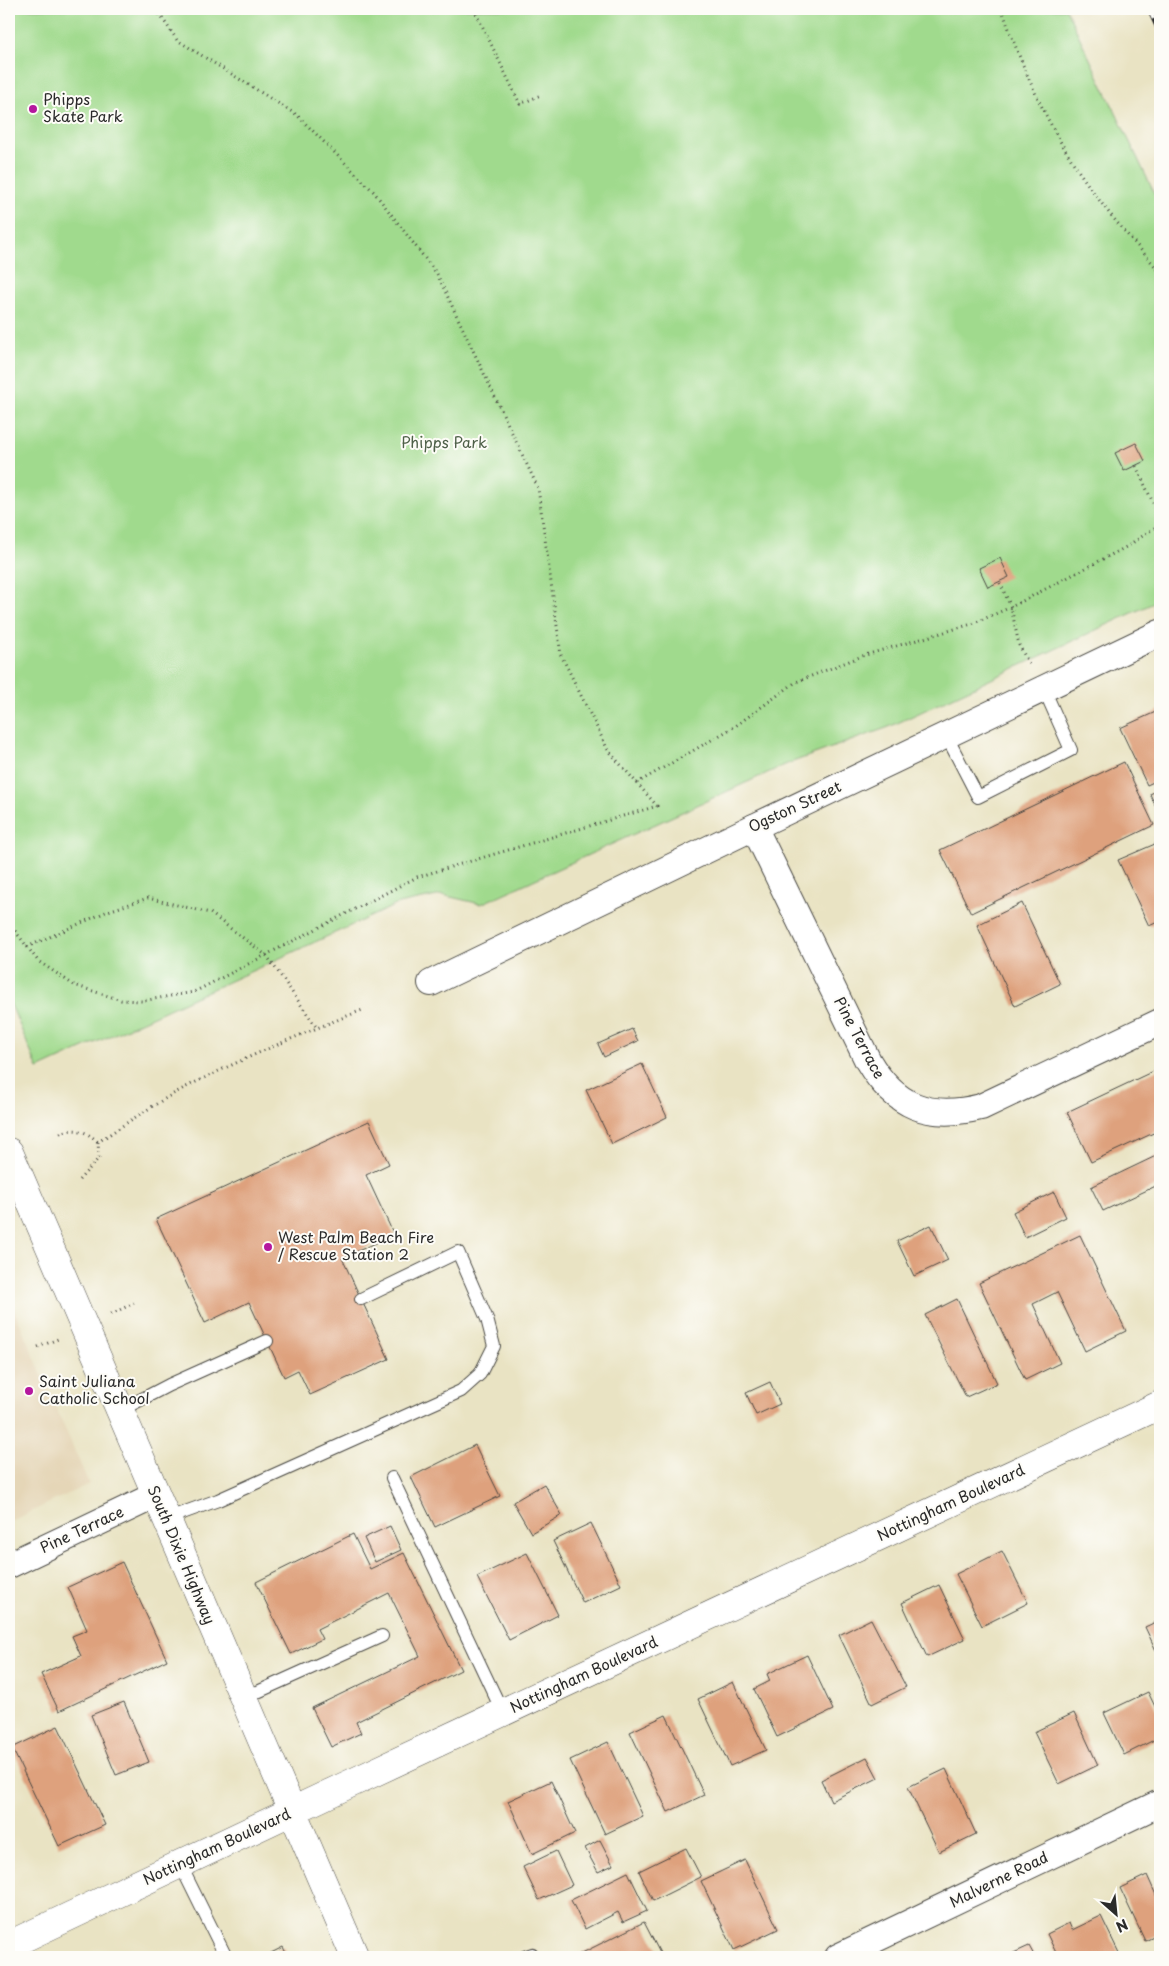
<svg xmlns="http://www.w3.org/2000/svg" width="1169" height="1966" font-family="'Playpen Sans',sans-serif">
<rect width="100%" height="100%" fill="#fdfcf7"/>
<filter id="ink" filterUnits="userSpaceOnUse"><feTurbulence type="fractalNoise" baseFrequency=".02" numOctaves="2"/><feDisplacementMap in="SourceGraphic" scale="10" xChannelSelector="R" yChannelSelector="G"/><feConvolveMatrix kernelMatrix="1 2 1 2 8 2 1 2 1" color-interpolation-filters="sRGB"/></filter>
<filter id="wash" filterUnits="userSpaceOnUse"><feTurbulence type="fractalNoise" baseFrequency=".0096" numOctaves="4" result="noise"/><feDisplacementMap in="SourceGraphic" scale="20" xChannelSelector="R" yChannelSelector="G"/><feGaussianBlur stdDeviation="1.12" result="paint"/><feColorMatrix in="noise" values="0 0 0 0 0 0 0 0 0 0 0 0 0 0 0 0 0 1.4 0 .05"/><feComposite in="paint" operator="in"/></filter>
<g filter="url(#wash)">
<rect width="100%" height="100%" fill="#e9e3c3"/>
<polygon fill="#e5d6b7" points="9,1298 89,1484 9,1522"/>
<polygon fill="#a0da8d" stroke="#66825c" points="9,9 1066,9 1160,205 1160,600 889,727 787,764 481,904 442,895 398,904 38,1069 9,1000"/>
<g id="blocks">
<g fill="#dea17d">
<polygon points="1136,443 1145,461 1124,471 1115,453"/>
<polygon points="1000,558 1009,577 988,587 979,568"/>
<polygon points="1160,710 1160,779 1147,785 1120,728"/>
<polygon points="1124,762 1154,825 971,913 940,850"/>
<polygon points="1160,789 1160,816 1150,794"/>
<polygon points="1155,844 1160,855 1160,921 1149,926 1118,860"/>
<polygon points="1022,903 1060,984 1015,1006 977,925"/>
<polygon points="632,1029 638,1041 604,1057 598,1044"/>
<polygon points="642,1064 667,1117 612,1144 586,1090"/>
<polygon points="1160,1068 1160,1130 1091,1162 1067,1112"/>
<polygon points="369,1121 389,1164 366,1175 394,1235 342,1258 389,1359 310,1395 298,1370 284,1377 249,1302 205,1323 156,1219"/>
<polygon points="1160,1154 1160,1184 1103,1211 1091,1187"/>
<polygon points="1054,1192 1066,1217 1025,1237 1013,1212"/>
<polygon points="931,1225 948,1260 914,1276 897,1241"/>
<polygon points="1080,1235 1126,1331 1085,1351 1057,1292 1033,1304 1060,1363 1025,1380 979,1283"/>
<polygon points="957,1299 997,1383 966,1397 925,1315"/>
<polygon points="770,1382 780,1404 756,1415 746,1393"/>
<polygon points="475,1445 500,1496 435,1527 411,1477"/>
<polygon points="544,1484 562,1515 531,1533 513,1502"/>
<polygon points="591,1523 621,1585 583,1603 553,1541"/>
<polygon points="390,1526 401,1550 375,1562 364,1538"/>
<polygon points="353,1534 370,1569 404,1553 461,1670 356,1722 361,1733 331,1747 312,1708 420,1656 389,1593 317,1629 322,1639 291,1654 256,1582"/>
<polygon points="1002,1551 1028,1603 982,1626 956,1574"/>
<polygon points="527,1553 558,1615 509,1640 477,1577"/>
<polygon points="122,1562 167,1660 59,1711 41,1674 81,1656 72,1636 87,1630 68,1587"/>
<polygon points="939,1585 965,1639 927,1657 902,1603"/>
<polygon points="871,1619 906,1687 872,1704 839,1635"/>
<polygon points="1160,1620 1160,1659 1145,1627"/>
<polygon points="807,1655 833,1710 777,1737 754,1689 770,1681 767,1674"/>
<polygon points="733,1682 766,1750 730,1766 698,1699"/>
<polygon points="1148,1692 1160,1717 1160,1737 1124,1755 1104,1713"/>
<polygon points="124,1702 149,1762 116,1775 91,1715"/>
<polygon points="1074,1713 1098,1765 1059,1784 1034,1732"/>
<polygon points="666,1715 704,1795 668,1812 630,1732"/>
<polygon points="58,1726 105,1825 59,1846 12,1748"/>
<polygon points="608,1742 643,1816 605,1834 570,1760"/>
<polygon points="867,1757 878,1778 831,1801 821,1780"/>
<polygon points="946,1769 976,1834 939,1852 908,1787"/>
<polygon points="551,1781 575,1833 532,1854 508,1801"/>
<polygon points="600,1840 613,1865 598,1872 585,1848"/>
<polygon points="686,1848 701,1877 653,1901 639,1871"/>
<polygon points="556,1851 572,1885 539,1900 523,1867"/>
<polygon points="745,1860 778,1929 734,1950 701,1881"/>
<polygon points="628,1872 647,1911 623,1922 618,1912 585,1929 571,1900"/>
<polygon points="1147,1875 1160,1904 1160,1934 1145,1941 1120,1888"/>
<polygon points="1101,1916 1121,1957 1058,1957 1047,1934 1069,1923 1072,1930"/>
<polygon points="644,1922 662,1957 574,1957"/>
<polygon points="1029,1946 1035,1957 1005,1957"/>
<polygon points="283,1947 288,1957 263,1957"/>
</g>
</g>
</g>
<g filter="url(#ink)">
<use href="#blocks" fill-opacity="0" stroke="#484742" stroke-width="1"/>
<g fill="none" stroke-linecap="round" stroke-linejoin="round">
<g stroke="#484742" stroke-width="14">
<g id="lane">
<polyline points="946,735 978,797 1071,750 1044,689"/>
<polyline points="119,1411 169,1385 267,1341"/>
<polyline points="392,1478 503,1713"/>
<polyline points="166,1519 218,1500 461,1391 480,1374 494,1346 487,1319 458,1252 361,1299"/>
<polyline points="244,1698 382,1636"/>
<polyline points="180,1864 226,1957"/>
<polyline points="524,1957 532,1954 534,1957"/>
</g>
</g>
<g stroke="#484742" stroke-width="28">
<g id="street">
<path d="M754,827L868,1061C895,1107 929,1120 981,1107L1160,1022"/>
<polyline points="431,983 754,827 1160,633"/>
<polyline points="9,1565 156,1495"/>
<polyline points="838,1957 1160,1803"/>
</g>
</g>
<g stroke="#484742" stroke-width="29">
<polyline id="secondary" points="9,1945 343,1787 1160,1405"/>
</g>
<g stroke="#484742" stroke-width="29">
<polyline id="primary" points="9,1152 355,1957"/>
</g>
<g stroke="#484742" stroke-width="3" stroke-dasharray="1 4" stroke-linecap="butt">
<polyline points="474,9 520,104 541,95"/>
<path d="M1002,9C1024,74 1053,138 1094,193C1114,221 1138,246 1160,272"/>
<polyline points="1136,466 1160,518"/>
<polyline points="1000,583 1011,607 1019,645 1029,664"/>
<polyline points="637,783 734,727 796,682 862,656 972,624 1011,607 1128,546 1160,524"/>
<polyline points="9,923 38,961 74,985 121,1000 142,1001 194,992 417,877 657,806 608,750 561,655 538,488 437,274 374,192 297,115 177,40 156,9"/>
<polyline points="27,947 108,911 148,898 210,913 267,956 317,1028"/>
<path d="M60,1133C76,1127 86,1131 98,1142"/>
<path d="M79,1180L99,1158L98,1142C130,1121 161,1099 196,1082C251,1055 308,1031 365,1009"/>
<polyline points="111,1314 134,1303"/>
<polyline points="38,1347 58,1339"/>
</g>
<use href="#lane" stroke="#fff" stroke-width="12"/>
<use href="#street" stroke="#fff" stroke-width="26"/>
<use href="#secondary" stroke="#fff" stroke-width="28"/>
<use href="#primary" stroke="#fff" stroke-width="28"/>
<g stroke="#2b2b2b" stroke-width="5.5">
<polyline id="rail" points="1149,9 1160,32"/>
</g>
<use href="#rail" stroke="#fdfcf7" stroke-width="4" stroke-dasharray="11" stroke-linecap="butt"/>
</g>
</g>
<g fill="#b5179e" stroke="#fdfcf7" stroke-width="2">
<circle cx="33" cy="109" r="5"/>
<circle cx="268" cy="1247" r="5"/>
<circle cx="29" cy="1391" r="5"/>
</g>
<g text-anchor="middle" stroke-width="4" stroke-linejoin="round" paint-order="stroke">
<g font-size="15" fill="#2b2b2b" stroke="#fdfcf7" text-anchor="start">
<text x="43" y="105">Phipps<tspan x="43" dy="17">Skate Park</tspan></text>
<text x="278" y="1243">West Palm Beach Fire<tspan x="278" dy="17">/ Rescue Station 2</tspan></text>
<text x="39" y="1387">Saint Juliana<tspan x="39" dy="17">Catholic School</tspan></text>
</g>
<g font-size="15" fill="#4e6048" stroke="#fdfcf7">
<text x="444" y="448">Phipps Park</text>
</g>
<g font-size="15" fill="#2b2b2b" stroke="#fdfcf7">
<text transform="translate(795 807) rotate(-25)" y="5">Ogston Street</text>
<text transform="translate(859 1038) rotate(62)" y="5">Pine Terrace</text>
<text transform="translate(951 1503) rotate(-25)" y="5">Nottingham Boulevard</text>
<text transform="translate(82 1530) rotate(-25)" y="5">Pine Terrace</text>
<text transform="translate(181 1555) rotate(67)" y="5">South Dixie Highway</text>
<text transform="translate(584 1675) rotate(-25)" y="5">Nottingham Boulevard</text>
<text transform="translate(217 1847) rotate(-25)" y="5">Nottingham Boulevard</text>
<text transform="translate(999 1880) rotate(-26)" y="5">Malverne Road</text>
</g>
</g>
<rect width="1169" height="1966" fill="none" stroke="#fdfcf7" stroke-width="30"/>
<g transform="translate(1116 1914) rotate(153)" stroke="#fdfcf7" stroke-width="4" paint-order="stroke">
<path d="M0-4L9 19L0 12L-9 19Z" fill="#2b2b2b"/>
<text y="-8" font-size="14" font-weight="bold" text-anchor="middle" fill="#2b2b2b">N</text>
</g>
</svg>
